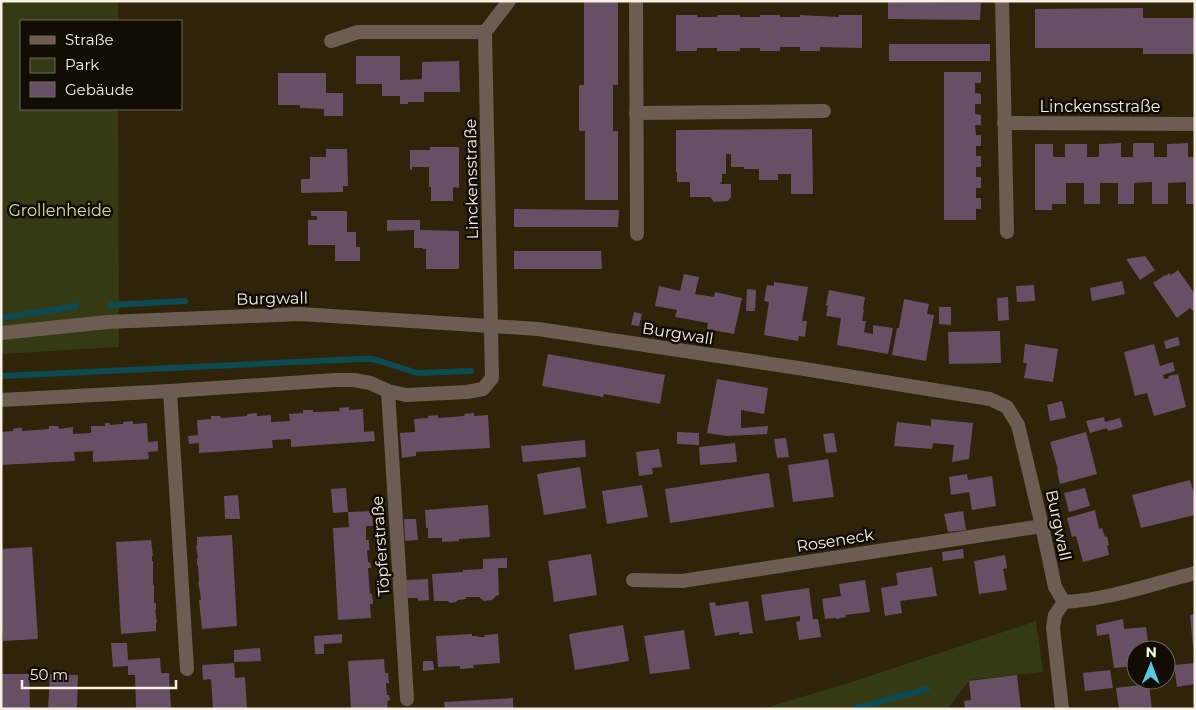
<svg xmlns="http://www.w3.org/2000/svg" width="1196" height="710" font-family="Montserrat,sans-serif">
<rect width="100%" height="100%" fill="#2f2309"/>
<g fill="#343a14">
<polygon points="1,1 118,1 118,21 21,21 21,109 118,109 119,347 1,354"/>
<polygon points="1036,621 1043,672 970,680 947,709 761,709 855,681"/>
</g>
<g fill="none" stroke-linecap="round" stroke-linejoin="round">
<g stroke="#0c4b51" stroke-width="6">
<polyline points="110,305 185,301"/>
<polyline points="1,318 76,306"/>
<polyline points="1,376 359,359 372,359 383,362 417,373 471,371"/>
<polyline points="852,709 927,689"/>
</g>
</g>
<g fill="#675065">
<polygon points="584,1 618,1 618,85 613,85 613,131 618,131 618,200 585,200 585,131 579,131 579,85 584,85"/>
<polygon points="888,2 981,3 980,20 888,19"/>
<polygon points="1143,8 1143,18 1195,18 1195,54 1143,54 1143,48 1035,48 1035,9"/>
<polygon points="676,15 697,15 697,17 717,17 717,15 740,15 740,17 760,17 760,15 780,15 780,17 800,17 800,15 839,17 839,15 862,15 862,48 820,47 820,51 800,51 800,47 780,47 780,51 760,51 760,48 740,48 740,51 717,51 717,48 697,48 697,51 676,51"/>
<rect x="889" y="44" width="101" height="17"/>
<polygon points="356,56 400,56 400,80 422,79 422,62 459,61 460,92 424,92 424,102 408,102 408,104 400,104 400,96 382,96 382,84 356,84"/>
<polygon points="944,72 981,72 981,83 975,83 975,93 981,94 981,104 975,104 975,114 981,115 981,125 975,125 976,135 981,135 981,146 976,146 976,156 981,156 981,167 976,167 976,177 981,177 981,188 976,188 976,198 981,198 981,209 976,209 976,220 944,220"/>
<polygon points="278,73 326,73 326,93 343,93 343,116 324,116 324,109 300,108 300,105 278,105"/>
<polygon points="812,129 813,194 791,194 791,174 778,174 778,180 759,180 759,169 744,169 744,167 731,167 731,154 726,154 726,174 722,174 722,182 720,182 721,184 731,184 731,197 728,201 714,202 710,197 690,197 690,182 677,182 677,172 676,172 676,130"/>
<polygon points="1121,143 1121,157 1133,157 1133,143 1154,143 1154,157 1167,157 1167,144 1188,143 1188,157 1195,157 1195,204 1186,204 1186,182 1168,183 1168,204 1152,204 1152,182 1134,183 1134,204 1118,204 1118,183 1100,183 1100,204 1084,204 1084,183 1066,183 1066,204 1052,204 1052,210 1035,210 1035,144 1053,144 1053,157 1065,157 1065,144 1087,144 1087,157 1099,157 1099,144"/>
<polygon points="430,147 459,147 459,188 453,187 453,201 431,201 431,187 429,187 429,167 412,167 412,170 410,170 410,150 430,150"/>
<polygon points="326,149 347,149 348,186 343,186 343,192 301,193 301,179 310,179 310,157 326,157"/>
<polygon points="514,209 619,210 618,227 514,227"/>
<polygon points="311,211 347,211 347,232 356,232 356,247 360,247 360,261 335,261 335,245 308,245 308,220 317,220 317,216 311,216"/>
<polygon points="387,220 420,220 420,230 459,231 459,269 426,269 426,249 423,249 423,248 414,248 414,230 387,231"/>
<polygon points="514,251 601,251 602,269 514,269"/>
<polygon points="1145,256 1155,270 1140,280 1126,259"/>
<polygon points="1178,270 1195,294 1195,310 1193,311 1190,308 1177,318 1153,283 1165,275 1166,276 1169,273 1171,275"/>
<polygon points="684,274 699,277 695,294 714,297 715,292 742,298 734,334 707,329 708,323 675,317 677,310 655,306 659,286 680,291"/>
<polygon points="1122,281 1125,294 1092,301 1090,288"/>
<polygon points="774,282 808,287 802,321 807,321 805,337 799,336 798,341 764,335 769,302 764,301 767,285 774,286"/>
<polygon points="1034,285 1035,301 1017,302 1016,286"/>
<polygon points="747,289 756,290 755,311 746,311"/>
<polygon points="829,290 865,297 863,310 864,310 862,321 866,321 864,332 873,334 873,325 893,328 888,354 837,345 841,318 826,316 828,306 826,305"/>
<polygon points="1008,297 1009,320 998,321 997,298"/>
<polygon points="904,299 929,304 927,314 934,315 926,361 892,355 897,328 899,328"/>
<polygon points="939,307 951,307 951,325 939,324"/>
<polygon points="634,312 642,314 639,326 631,325"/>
<polygon points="1000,331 1001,363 949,364 948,332"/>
<polygon points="1178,337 1180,345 1166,349 1164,341"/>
<polygon points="1025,344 1058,349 1053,382 1024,378 1027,363 1023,363"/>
<polygon points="1154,344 1160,366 1173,362 1175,371 1163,375 1164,379 1169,378 1168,376 1178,374 1186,407 1154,416 1147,393 1135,396 1124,352"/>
<polygon points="548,354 665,375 660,404 604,394 603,397 542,386"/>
<polygon points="717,379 768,388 764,414 741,410 741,428 768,426 767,434 727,436 707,433"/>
<polygon points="1062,401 1066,418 1050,421 1047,405"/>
<polygon points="349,407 349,410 363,409 364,432 374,431 375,441 291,447 291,439 272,440 273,448 199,453 199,443 189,444 188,436 198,435 197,420 211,419 211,416 220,416 221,418 247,416 247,414 257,413 257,416 271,415 271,422 290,421 289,414 303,413 303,410 313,410 313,412 340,411 339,408"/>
<polygon points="474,413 474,416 488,415 490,448 416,452 416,456 402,458 400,433 415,432 414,419 428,418 428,416 438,415 438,418 465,416 464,414"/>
<polygon points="1104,417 1105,422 1120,418 1123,427 1108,431 1107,428 1090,433 1086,421"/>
<polygon points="931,419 973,423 969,459 952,462 954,445 933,443 932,449 894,446 897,422 931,426"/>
<polygon points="133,421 133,424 147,423 148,442 158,441 158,451 148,452 149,459 93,462 93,451 74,452 75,461 1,465 1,432 13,431 13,429 17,428 22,428 22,431 49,429 49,426 58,426 59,429 73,427 73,434 91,433 91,426 105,426 105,423 110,423 110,425 123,424 123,422"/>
<polygon points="677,432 699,433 699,445 677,444"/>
<polygon points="1086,432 1097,474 1060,484 1057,471 1058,470 1050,442"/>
<polygon points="834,433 837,452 826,453 823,434"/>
<polygon points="786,438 789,457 777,458 774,439"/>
<polygon points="585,440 586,457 523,462 521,446"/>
<polygon points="735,443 737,462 700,465 699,447"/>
<polygon points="659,449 662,467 652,468 653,474 639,476 636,452"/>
<polygon points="828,459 834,497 793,502 788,465"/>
<polygon points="580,467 586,508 544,515 537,474"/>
<polygon points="769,473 774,507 670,523 665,489"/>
<polygon points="967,474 968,480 992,476 996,506 972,510 969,492 951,495 949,477"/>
<polygon points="1190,480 1195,497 1195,515 1141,528 1132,495"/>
<polygon points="642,485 648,517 607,524 602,491"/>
<polygon points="346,488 348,512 333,513 331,489"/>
<polygon points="1085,488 1090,506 1069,512 1064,493"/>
<polygon points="238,495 240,519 225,519 224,496"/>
<polygon points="488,505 490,537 459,539 459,541 442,542 442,538 428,538 428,528 426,528 425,510"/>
<polygon points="1095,510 1099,529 1102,528 1105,537 1107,536 1109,545 1107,546 1109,555 1083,562 1076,536 1072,537 1067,518"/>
<polygon points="372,511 373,526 366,526 366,540 369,540 369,545 370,550 367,550 368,562 370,562 371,568 368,568 370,594 372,594 373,604 370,604 371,618 338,620 333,528 349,527 348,512"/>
<polygon points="963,511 966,530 948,532 944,514"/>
<polygon points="404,519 416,519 418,540 405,541"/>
<polygon points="232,535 237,626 202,629 199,600 201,600 200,592 198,582 199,582 198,565 197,565 197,558 198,558 196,546 197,546 197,537"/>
<polygon points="151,540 153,556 152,556 152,561 153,561 153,585 154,585 154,603 156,603 156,610 155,610 157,622 156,623 156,631 121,634 116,542"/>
<polygon points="32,547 38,639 3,641 1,613 1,549"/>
<polygon points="963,549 964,558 943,561 942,552"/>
<polygon points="591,554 597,595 554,602 548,561"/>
<polygon points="1005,555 1007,568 1003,569 1007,590 979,594 974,561"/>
<polygon points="507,558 507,568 498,568 499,595 496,596 492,600 484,601 479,597 466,597 466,599 458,600 456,602 450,603 448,601 434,601 432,574 463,572 463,570 483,569 483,559"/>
<polygon points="932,567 937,596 900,601 902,613 885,616 881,588 898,585 896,573"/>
<polygon points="428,579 429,600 418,601 418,598 407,598 406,580"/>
<polygon points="865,580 870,612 845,615 846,617 836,619 836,618 825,619 822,599 841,596 839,584"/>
<polygon points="809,588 813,619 818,619 821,637 799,640 796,622 800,621 800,616 765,621 761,595"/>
<polygon points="748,601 753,633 739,635 739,632 715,636 709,603 715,602 716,606"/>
<polygon points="1195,614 1195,647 1193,647 1190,615"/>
<polygon points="1123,619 1124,629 1146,627 1149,650 1136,650 1136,666 1114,668 1109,634 1097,636 1096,625"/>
<polygon points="623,625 629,661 575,670 569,634"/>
<polygon points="684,630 690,669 650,674 644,636"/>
<polygon points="342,634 342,643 324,644 324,654 315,654 314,636"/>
<polygon points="472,634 472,636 477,636 479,637 484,637 485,635 498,634 500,663 473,665 474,668 460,669 460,666 438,667 436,636"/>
<polygon points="111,643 127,643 128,660 160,658 161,673 169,673 171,709 136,709 135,675 128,675 128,666 113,667"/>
<polygon points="260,648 261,661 234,662 234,650"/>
<polygon points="384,659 385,673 388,673 389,683 386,683 387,695 389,695 390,700 387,701 388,709 351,709 348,661"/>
<polygon points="423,661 433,661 434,670 423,671"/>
<polygon points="234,663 235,678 245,677 247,709 213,709 211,679 203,680 202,665"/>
<polygon points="1195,663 1195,684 1177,687 1174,665"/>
<polygon points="1110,670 1113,688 1085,691 1083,673"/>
<polygon points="1,674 29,674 30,709 2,709"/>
<polygon points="50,674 78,675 77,709 48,709"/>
<polygon points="1017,675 1021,709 965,709 964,701 971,700 969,681"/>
<polygon points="1149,684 1152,709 1119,709 1116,688"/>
<polygon points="513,698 513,709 445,709 444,702"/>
</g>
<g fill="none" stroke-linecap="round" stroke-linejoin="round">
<g stroke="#6c5c51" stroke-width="14">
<polyline points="636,1 637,234"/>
<polyline points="1002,1 1007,232"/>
<polyline points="331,41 358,32 485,32"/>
<polyline points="636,113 824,111"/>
<polyline points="1004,123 1195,124"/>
<polyline points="1,333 108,322 300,314 538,329 798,368 990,399 1007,407 1018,425 1042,526 1055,587 1064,602"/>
<polyline points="170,391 187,669"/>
<polyline points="388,391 407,699"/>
<polyline points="1,400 170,391 335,380 354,380 370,383 388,391 406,395 467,392 483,389 492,378 485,32 509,1"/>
<polyline points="633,580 682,581 1042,526"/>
<path d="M1064,602C1107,600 1153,584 1195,573"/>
<polyline points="1062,709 1053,628 1055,615 1064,602"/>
</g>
</g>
<g text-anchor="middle" stroke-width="5" stroke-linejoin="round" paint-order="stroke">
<g font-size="16" fill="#f8f0e1" stroke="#120d04">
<text x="1100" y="112">Linckensstraße</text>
<text transform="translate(471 179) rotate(-91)" y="6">Linckensstraße</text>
<text transform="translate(272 298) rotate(-1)" y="6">Burgwall</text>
<text transform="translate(678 333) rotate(9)" y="6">Burgwall</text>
<text transform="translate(1059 525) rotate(78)" y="6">Burgwall</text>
<text transform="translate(835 540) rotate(-9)" y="6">Roseneck</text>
<text transform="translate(380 546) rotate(-94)" y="6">Töpferstraße</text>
</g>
<g font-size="16" fill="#d4e29e" stroke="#120d04">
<text x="60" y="216">Grollenheide</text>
</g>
</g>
<rect width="1196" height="710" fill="none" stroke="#f8f0e1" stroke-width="5"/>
<rect x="20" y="20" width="162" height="90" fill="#120d04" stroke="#6e685c"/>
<rect x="30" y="36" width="25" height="8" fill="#6c5c51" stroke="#6e685c"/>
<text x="65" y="45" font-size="15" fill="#f8f0e1">Straße</text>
<rect x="30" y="58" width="25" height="15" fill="#343a14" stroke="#6e685c"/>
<text x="65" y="70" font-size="15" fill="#f8f0e1">Park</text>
<rect x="30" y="82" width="25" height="15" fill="#675065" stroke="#6e685c"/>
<text x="65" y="95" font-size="15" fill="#f8f0e1">Gebäude</text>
<g transform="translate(1151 665) rotate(1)"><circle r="24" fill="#120d04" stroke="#6e685c"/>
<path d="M0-4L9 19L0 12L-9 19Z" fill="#57c9e2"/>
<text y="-8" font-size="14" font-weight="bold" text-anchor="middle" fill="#f8f0e1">N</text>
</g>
<path d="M22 680v8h154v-8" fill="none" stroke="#f8f0e1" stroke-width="2.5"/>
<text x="30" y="680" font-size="15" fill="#f8f0e1" stroke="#120d04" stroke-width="4" paint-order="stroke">50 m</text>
</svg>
